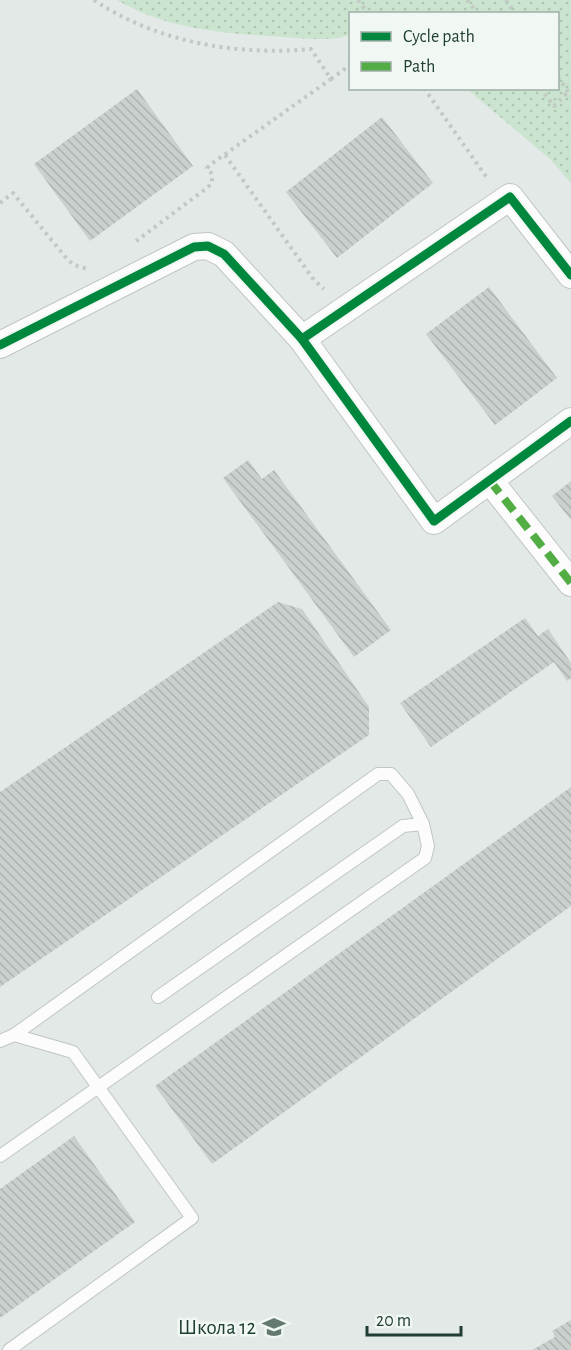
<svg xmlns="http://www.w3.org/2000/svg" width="571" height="1350" font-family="'Alegreya Sans',sans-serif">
<defs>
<pattern id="park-dots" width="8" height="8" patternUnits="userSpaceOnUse" patternTransform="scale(1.5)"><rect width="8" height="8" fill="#cbe4cf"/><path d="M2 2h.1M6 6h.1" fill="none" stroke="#aec5b2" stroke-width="1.8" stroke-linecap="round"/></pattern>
<pattern id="building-back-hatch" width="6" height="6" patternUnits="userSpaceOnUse" patternTransform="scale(1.5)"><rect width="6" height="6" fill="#cad0cd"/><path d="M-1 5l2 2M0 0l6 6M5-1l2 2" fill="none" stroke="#adb4b0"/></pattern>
</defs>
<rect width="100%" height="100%" fill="#e3e9e6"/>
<path fill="url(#park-dots)" d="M117,0H571V183L550,159L467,89L558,88V14H350V35C330,42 303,38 282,37C223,33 169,30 117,0Z"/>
<g fill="url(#building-back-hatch)">
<polygon points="137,89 193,166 90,241 34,164"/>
<polygon points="382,117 433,183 337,258 286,192"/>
<polygon points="489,287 557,378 495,425 426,334"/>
<polygon points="248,460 262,479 274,470 391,630 354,657 223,478"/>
<polygon points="571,481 571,520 552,496"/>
<polygon points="278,602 302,609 369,707 369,735 0,987 0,792"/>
<polygon points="525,618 538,636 548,629 571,663 571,678 567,681 554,662 431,747 400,703"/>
<polygon points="571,787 571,906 212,1164 155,1086"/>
<polygon points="74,1136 135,1222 0,1318 0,1189"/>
<polygon points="571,1320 571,1350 532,1350 555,1337 552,1331"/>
</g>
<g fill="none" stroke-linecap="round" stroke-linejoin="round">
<g stroke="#c0c6c3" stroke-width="14">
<g id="lane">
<polyline points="14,1035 378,774 391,774 408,794 423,824"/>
<polyline points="0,1041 14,1035 73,1052 192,1218 9,1350"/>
<polyline points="0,1156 425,858 428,846 423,824 403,826 158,997"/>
</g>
</g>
<g stroke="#c0c6c3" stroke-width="28">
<g id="street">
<polyline points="302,339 434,521 571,421"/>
<polyline points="0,345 194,247 208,246 224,254 302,339 510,197 571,275"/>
<polyline points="490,481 571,583"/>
</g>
</g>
<g stroke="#c0c9c4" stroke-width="4" stroke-dasharray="3 4.5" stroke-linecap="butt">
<path d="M94,0C156,42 236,56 311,49L331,79L214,162L207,168L212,174V183L207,188L135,242"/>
<polyline points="358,0 368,14"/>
<polyline points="467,0 478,14"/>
<polyline points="506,0 515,14"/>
<polyline points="558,77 571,96"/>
<polyline points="331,79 350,65"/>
<polyline points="424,88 487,178"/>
<polyline points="540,88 554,106 568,92"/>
<polyline points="225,155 314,280 324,289"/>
<polyline points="0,203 13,193 67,259 74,265 88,269"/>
</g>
<use href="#lane" stroke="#fbfcfb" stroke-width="12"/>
<use href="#street" stroke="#fbfcfb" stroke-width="26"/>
<polyline stroke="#52ad45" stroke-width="8" stroke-dasharray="15 8" stroke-linecap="butt" points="490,481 571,583"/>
<g stroke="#f1f8f4" stroke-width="13">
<g id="cycleway">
<polyline points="302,339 434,521 571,421"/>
<polyline points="0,345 194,247 208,246 224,254 302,339 510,197 571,275"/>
</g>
</g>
<use href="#cycleway" stroke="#00873e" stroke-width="9"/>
</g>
<defs>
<g id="school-bare" transform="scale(1.8)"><path d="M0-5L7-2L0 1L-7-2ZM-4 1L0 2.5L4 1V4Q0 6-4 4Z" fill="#647a71" stroke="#f1f8f4" stroke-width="2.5" paint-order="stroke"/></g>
</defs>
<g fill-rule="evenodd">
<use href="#school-bare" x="274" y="1327"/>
</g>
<g text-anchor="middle" stroke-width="5" stroke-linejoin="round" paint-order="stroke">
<g font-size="21" fill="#203e32" stroke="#f1f8f4" text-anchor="end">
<text x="256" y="1334">Школа 12</text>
</g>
</g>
<rect x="349" y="12" width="210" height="78" fill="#f1f8f4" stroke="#9daea6" stroke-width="1.5"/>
<rect x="361" y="32" width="30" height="9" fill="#00873e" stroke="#9daea6" stroke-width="1.5"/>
<text x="403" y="42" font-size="18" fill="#203e32">Cycle path</text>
<rect x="361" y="62" width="30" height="9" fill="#52ad45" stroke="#9daea6" stroke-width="1.5"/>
<text x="403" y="72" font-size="18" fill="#203e32">Path</text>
<path d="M367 1326v9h94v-9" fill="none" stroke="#203e32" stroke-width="3"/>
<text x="376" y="1326" font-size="18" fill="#203e32" stroke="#f1f8f4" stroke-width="4.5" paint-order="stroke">20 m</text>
</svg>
